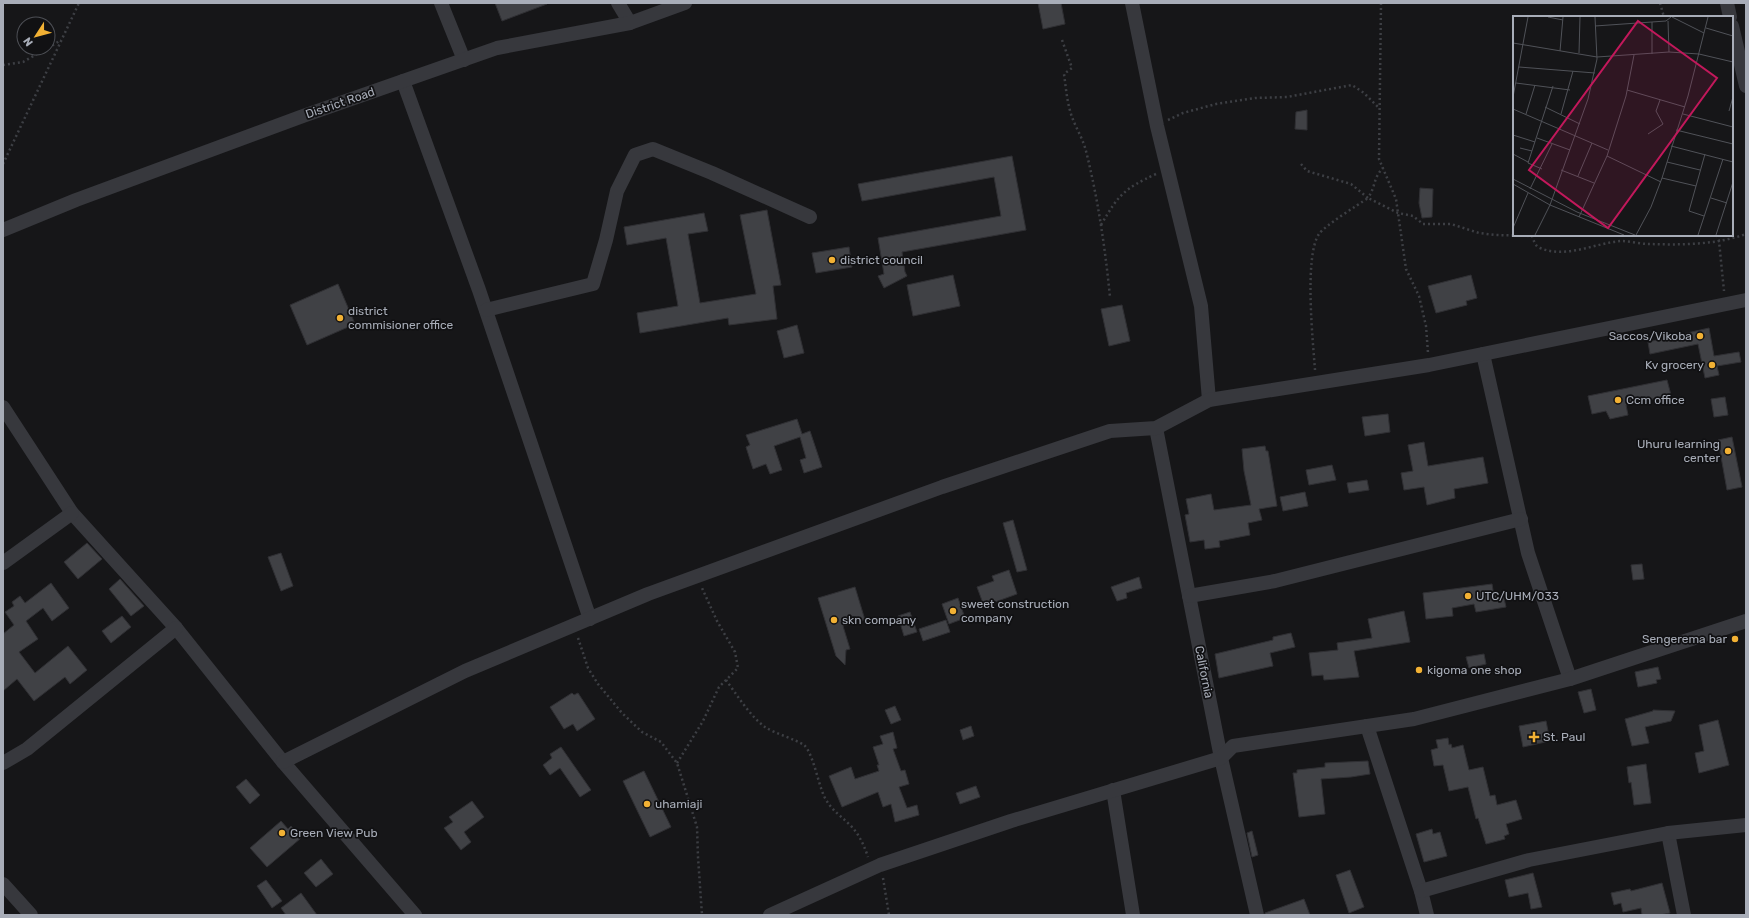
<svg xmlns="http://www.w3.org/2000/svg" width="1749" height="918" font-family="Rubik,sans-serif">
<rect width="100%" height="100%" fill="#161618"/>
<g fill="#404145" stroke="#303034">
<polygon points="495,3 547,3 547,4 502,21"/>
<polygon points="1038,3 1061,3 1065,24 1043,29"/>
<polygon points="1307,110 1307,130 1295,129 1296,112"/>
<polygon points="1012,156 1026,230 902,252 905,272 907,276 884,288 878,276 884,274 878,238 1001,216 994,177 862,201 858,184"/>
<polygon points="1420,188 1433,189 1432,217 1422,218 1419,203"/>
<polygon points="767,210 781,285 773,286 777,319 729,325 728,318 640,333 637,313 678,306 666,238 627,245 624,227 704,213 708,231 688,234 700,303 756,294 740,215"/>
<polygon points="849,247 852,267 816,273 812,253"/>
<polygon points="953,275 960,306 913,316 907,285"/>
<polygon points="1471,275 1477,298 1466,301 1467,305 1436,313 1428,286"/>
<polygon points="338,284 355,324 307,345 290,305"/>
<polygon points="1122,305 1130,341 1109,346 1101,309"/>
<polygon points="797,325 804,353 784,358 777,331"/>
<polygon points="1709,328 1714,356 1739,352 1741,362 1717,366 1719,375 1705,378 1698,344 1650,354 1648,342"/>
<polygon points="1667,380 1671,395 1626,405 1628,415 1610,419 1606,411 1592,414 1588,396"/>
<polygon points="1725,397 1728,415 1714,417 1711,399"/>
<polygon points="1388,414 1390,432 1365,436 1362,417"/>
<polygon points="797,419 802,434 810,431 822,467 804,473 800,460 806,458 800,437 774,446 782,470 770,474 766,464 753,469 746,447 750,445 746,435"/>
<polygon points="1732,437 1742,487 1727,490 1718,440"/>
<polygon points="1424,442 1428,466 1483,457 1488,483 1454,489 1455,498 1427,505 1424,487 1404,490 1401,473 1413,471 1408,445"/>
<polygon points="1265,446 1266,451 1268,451 1277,506 1259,509 1262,520 1248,523 1250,535 1219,541 1220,547 1205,549 1204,540 1190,542 1185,515 1189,514 1186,499 1211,494 1214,510 1251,505 1244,471 1242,449"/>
<polygon points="1332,465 1336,480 1309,485 1306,470"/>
<polygon points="1367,480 1369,490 1349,493 1347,483"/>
<polygon points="1305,492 1308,506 1283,511 1280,497"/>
<polygon points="1013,520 1027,570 1017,572 1003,523"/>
<polygon points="87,543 102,559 78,579 64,562"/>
<polygon points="281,553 293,586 281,591 268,557"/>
<polygon points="1642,564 1644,579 1633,580 1631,565"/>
<polygon points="1009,570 1017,594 984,606 977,587 994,581 992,576"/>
<polygon points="1139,577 1142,588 1126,593 1127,598 1117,601 1111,587"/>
<polygon points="120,579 144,606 131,616 109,589"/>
<polygon points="51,583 69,608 52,621 43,608 26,621 38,639 19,652 35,673 68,646 87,670 70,684 65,677 34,701 17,679 3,691 3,634 14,625 5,612 14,606 12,602 20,596 25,603"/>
<polygon points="1492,584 1494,596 1503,594 1506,607 1476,612 1474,604 1452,608 1453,616 1426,619 1423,593"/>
<polygon points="855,587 865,620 843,626 850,649 846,650 845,665 836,656 818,598"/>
<polygon points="958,598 965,618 949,624 942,604"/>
<polygon points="1404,611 1410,642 1354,651 1359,677 1324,680 1323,675 1312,676 1309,653 1338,650 1337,643 1372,638 1368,619"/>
<polygon points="910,612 917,632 904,636 898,616"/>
<polygon points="122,616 131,627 111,643 102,631"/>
<polygon points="946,620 950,632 923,641 919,629"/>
<polygon points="1291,633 1295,647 1270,653 1273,666 1219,678 1215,654 1273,640 1273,637"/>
<polygon points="1484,654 1486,664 1469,668 1466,657"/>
<polygon points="1658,667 1661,679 1656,680 1657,683 1638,687 1635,672"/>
<polygon points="1591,689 1596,710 1584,713 1578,692"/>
<polygon points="572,693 574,695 578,693 595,719 577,731 573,724 564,729 550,707"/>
<polygon points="895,706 901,720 891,724 885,710"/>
<polygon points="1653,710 1675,711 1671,721 1645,727 1649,743 1632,746 1625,719 1653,711"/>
<polygon points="1718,720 1729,765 1699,773 1695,753 1704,751 1699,725"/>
<polygon points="1546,721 1550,741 1523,747 1519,726"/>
<polygon points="971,726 974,736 963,740 960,730"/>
<polygon points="893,732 897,748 893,749 901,771 905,770 909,784 899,787 907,808 917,805 919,815 895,822 891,804 883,807 878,792 842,807 829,776 851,767 855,779 879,771 877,765 879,765 873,747 883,744 880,736"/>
<polygon points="1448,738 1449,745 1451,744 1452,748 1463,745 1469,770 1483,767 1490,796 1495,795 1497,805 1516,800 1522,819 1506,824 1509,834 1504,836 1505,839 1486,844 1478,818 1476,819 1468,787 1449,791 1443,765 1434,766 1431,750 1438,748 1436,740"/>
<polygon points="561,747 591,790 580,797 560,768 550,775 543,765 552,758 550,754"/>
<polygon points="1368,761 1370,774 1351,777 1321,779 1325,814 1299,817 1293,773 1297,773 1297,770 1325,767 1325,763"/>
<polygon points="1646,764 1651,803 1634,805 1631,782 1629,783 1627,767"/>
<polygon points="644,771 671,827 650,837 623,781"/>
<polygon points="246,779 260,795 250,804 236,787"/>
<polygon points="976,786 980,797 960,804 956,793"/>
<polygon points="472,801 484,817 464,832 471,842 461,850 444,828 453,822 449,817"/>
<polygon points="281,821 288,829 291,826 301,838 267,867 250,848"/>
<polygon points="1432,829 1433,834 1440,832 1447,856 1424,862 1416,834"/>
<polygon points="1252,831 1258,855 1252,857 1247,833"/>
<polygon points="321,859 333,874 316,887 304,873"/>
<polygon points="1350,870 1364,907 1349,913 1336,875"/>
<polygon points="1533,873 1542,907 1531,909 1528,893 1509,897 1505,880"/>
<polygon points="266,880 282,901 272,908 257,886"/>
<polygon points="1662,883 1670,913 1660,915 1642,915 1641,908 1623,912 1621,903 1614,905 1611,893 1630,889 1631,891"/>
<polygon points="301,893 317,915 286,915 281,908"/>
<polygon points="1304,899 1310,915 1265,915 1265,913"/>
</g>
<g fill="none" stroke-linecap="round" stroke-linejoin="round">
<g stroke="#3d3f44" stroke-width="2.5" stroke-dasharray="2 3" stroke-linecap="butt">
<polyline points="1381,3 1379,159 1396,199 1406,269 1419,296 1426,326 1428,353"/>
<polyline points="1660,3 1664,17"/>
<path d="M1062,40L1072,68L1064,74C1066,88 1067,103 1072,117C1076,128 1083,139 1086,151C1098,199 1105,247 1110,297"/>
<polyline points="48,48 61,40"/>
<polyline points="3,65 23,62 47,48"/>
<polyline points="1168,120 1183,113 1216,104 1255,98 1287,97 1352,85 1364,93 1379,108"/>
<polyline points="3,164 79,3"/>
<path d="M1301,164L1307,171L1351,184L1368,198C1376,186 1373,178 1383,168"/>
<path d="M1101,225C1119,194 1124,189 1156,174"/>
<polyline points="1717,235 1719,241 1724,291"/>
<path d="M1315,370C1313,342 1304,256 1319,234C1324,226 1358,205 1368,198L1398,213L1413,216L1423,224H1451L1479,233L1495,235L1532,236C1534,241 1535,246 1540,248C1566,259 1595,243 1621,241C1630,241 1640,244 1649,244C1680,245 1716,245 1746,234"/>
<polyline points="578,638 588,668 598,684 622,713 642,732 661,742 677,763 697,827 698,857 702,915"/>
<path d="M726,680C737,695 750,716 765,727C776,734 795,739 804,745C813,753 818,783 824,796C830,809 840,815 850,825C859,834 864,845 868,857"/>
<polyline points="677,763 703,721 719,687 738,668 735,652 717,621 702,588"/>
<polyline points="883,878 889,915"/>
</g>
<g stroke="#37383d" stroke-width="14">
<polyline points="441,3 464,60"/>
<polyline points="618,3 630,23"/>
<polyline points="1132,3 1157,126 1201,306 1209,400"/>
<polyline points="1727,3 1730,17"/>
<polyline points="1732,26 1746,86"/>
<polyline points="403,81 479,290 590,619"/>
<polyline points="3,230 76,200 303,116 497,48 630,23 685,3"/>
<polyline points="486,310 593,284 606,240 617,191 635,155 653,149 712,173 810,217"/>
<polyline points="1483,354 1528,553 1570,679"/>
<polyline points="3,407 72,513 176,628 283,762 415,915"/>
<polyline points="1156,428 1221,758 1257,915"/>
<polyline points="3,563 72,513"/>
<polyline points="1189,596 1275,581 1521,519"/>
<polyline points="1367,726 1421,891 1427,915"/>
<polyline points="283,762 465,671 648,594 942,487 1110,431 1156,428 1209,400 1429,365 1746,300"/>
<polyline points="3,763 27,749 176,628"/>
<polyline points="1113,790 1133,915"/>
<polyline points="1668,833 1684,915"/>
<polyline points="3,884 31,915"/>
<polyline points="1421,891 1529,860 1668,833 1746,825"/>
<polyline points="770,915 880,865 1011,821 1221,758 1233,746 1414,719 1570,679 1746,621"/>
</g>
</g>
<g fill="#f2b134" stroke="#111113" stroke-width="1.5">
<circle cx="832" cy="260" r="4"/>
<circle cx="340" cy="318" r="4"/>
<circle cx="1700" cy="336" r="4"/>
<circle cx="1712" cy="365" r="4"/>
<circle cx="1618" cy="400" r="4"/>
<circle cx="1728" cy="451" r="4"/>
<circle cx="1468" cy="596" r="4"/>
<circle cx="953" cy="611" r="4"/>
<circle cx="834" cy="620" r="4"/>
<circle cx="1735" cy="639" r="4"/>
<circle cx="1419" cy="670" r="4"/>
<path d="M1532 731h4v4h4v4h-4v4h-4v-4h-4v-4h4z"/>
<circle cx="647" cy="804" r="4"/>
<circle cx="282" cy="833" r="4"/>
</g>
<g text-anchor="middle" stroke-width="3.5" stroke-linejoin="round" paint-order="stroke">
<g font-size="12" fill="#a8adb8" stroke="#111113">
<text transform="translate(340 103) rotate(-19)" y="4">District Road</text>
<text transform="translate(1204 672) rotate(79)" y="4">California</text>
</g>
<g font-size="12" fill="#a8adb8" stroke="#111113" text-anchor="start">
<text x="840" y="264">district council</text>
<text x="348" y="315">district<tspan x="348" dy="14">commisioner office</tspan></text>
<text x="1692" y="340" text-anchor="end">Saccos/Vikoba</text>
<text x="1704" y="369" text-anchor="end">Kv grocery</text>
<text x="1626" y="404">Ccm office</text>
<text x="1720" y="448" text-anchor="end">Uhuru learning<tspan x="1720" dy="14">center</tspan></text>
<text x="1476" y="600">UTC/UHM/033</text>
<text x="961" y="608">sweet construction<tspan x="961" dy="14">company</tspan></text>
<text x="842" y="624">skn company</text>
<text x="1727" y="643" text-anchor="end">Sengerema bar</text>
<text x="1427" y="674">kigoma one shop</text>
<text x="1543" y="741">St. Paul</text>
<text x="655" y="808">uhamiaji</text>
<text x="290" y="837">Green View Pub</text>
</g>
</g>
<g transform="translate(1513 16)">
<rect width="220" height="220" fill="#161618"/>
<path fill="none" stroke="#505258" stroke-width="1" d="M35,1L50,4M159,1L191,17M155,5L156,36M139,6V38M82,10L153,5L158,1M193,12L220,20M0,27L84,41L156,36L186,38L220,46M47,35L50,1M66,37L67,1M6,51L82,57M3,67L57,74M114,74L172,91M0,81L15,1M32,91L67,108M0,93L95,134M216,95L220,81M13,98L22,69M48,98L60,55M170,98L220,111M163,114L220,128M135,118L150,108L143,95L147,84M0,119L22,126M24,122L57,134M158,130L220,146M7,132L19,135M0,138L15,146M94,140L148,166M154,146L187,154M29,153L15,147L40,70M48,154L81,167M65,160L79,127M149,162L183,170M0,163L64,196L122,219M0,168L37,189L111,219M17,173L39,128M198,182L214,187M191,200L176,195L192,138M66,201L94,140L113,80L121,39M0,212L15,177M22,219L37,189L75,83L84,43L82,1M123,219L138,191L149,162L175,80L195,1M185,219L210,143M203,219L220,166"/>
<path fill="#c2185b" fill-opacity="0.15" stroke="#c2185b" stroke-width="2" d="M125,5L204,62L95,212L16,154Z"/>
<rect width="220" height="220" fill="none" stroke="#a8adb8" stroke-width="2"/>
</g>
<rect width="1749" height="918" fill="none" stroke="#a8adb8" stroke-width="8"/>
<g transform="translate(36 36) rotate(234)"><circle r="19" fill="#111113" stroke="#4d4f55"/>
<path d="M0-3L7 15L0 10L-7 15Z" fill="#f2b134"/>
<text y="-6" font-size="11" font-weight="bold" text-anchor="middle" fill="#a8adb8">N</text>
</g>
</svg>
